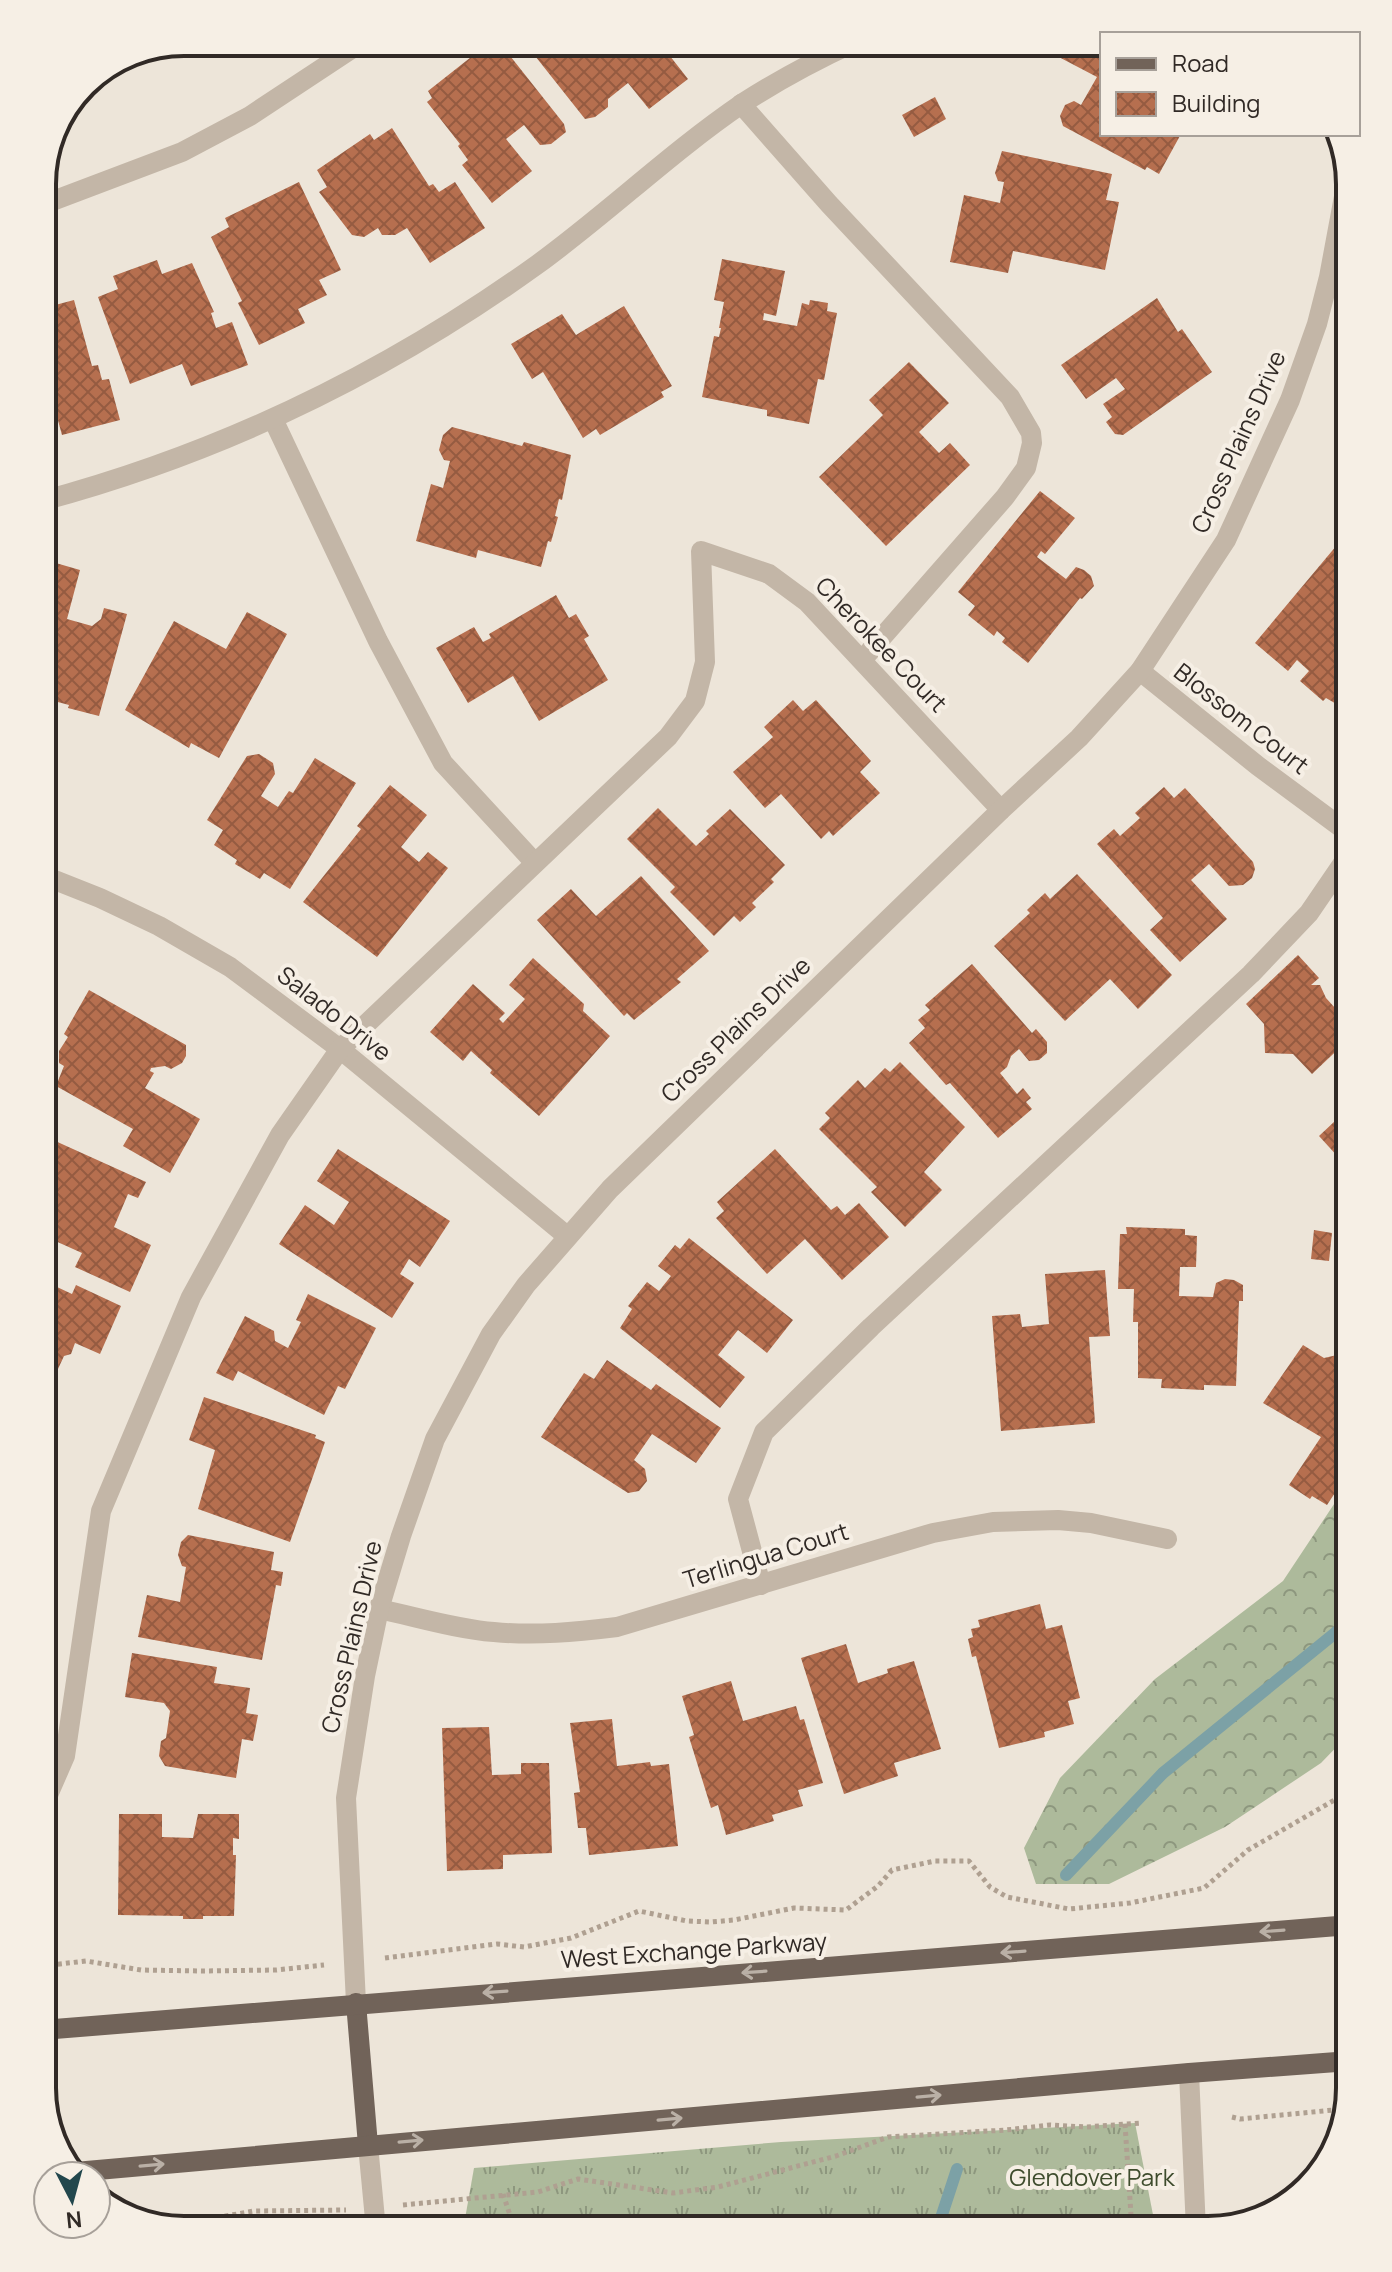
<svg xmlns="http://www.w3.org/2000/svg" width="1392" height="2272" font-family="Manrope,sans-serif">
<defs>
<pattern id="grass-tufts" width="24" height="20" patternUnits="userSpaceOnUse" patternTransform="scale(2)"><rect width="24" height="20" fill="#adba9b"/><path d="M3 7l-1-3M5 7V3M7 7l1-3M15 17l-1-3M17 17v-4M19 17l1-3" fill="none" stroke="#8d977e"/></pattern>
<pattern id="forest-crowns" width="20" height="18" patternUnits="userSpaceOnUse" patternTransform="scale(2)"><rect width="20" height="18" fill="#adba9b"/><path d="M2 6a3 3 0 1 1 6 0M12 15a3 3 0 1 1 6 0" fill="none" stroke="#8d977e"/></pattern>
<pattern id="building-cross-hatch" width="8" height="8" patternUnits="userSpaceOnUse" patternTransform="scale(2)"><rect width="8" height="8" fill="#b66f4f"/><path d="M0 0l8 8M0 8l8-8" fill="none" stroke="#955b41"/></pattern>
</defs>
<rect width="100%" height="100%" fill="#ede5d9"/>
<polygon fill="url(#grass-tufts)" points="1135,2123 1156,2230 463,2230 474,2168 781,2142"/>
<polygon fill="url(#forest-crowns)" points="1350,1480 1350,1733 1321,1763 1225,1827 1109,1884 1036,1884 1024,1848 1060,1778 1155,1679 1283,1581"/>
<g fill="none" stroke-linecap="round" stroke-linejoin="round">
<g stroke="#7ca1a6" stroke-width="12">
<polyline points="1066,1875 1163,1773 1350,1621"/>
<polyline points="937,2230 957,2169"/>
</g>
</g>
<g fill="url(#building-cross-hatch)">
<polygon points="499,42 564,124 566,132 551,144 540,145 524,125 506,139 532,171 492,203 462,165 468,160 458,146 460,144 427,102 432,98 428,91 480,50 483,54"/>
<polygon points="524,42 659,42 688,79 649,109 628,83 608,99 608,107 595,117 585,119"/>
<polygon points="1062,42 1102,42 1102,134 1181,134 1159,174 1147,167 1145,170 1063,126 1060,116 1065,105 1074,101 1081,105 1097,77 1055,55"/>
<polygon points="163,46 163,47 81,90 84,83 130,53"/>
<polygon points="935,97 946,119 914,137 902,115"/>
<polygon points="392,128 429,186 433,184 439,192 455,182 485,228 430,263 407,228 395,235 382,235 378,228 364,237 352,235 319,192 327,187 317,170 370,134 374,140"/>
<polygon points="1002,151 1112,174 1106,200 1119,202 1105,270 1013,251 1008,273 950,262 964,195 1000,203 1004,182 998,181 995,173"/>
<polygon points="299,182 341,270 319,280 327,295 298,309 305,323 259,345 238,303 242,301 211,237 229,227 225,218"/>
<polygon points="722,259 785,271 776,316 764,313 763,320 797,326 802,303 809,305 810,300 828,303 827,311 837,313 824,380 818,379 809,424 767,416 767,410 702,397 714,336 719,337 721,328 719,328 724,302 714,300"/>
<polygon points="157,260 162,274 192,263 214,312 211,313 216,328 232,322 248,365 191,386 182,364 130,384 98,297 118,289 113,276"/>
<polygon points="1157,298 1178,332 1182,329 1212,372 1123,435 1115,434 1106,422 1112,417 1103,404 1125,389 1116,378 1086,399 1061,365"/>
<polygon points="74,300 92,366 98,365 102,380 109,379 120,420 62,435 51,395 42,398 42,314 45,313 44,308"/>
<polygon points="624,306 672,386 661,392 664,397 600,435 596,429 583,438 543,372 532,379 511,344 562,314 576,335"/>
<polygon points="909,362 949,403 919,432 939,453 950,443 970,465 886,546 819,477 883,415 869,400"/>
<polygon points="452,427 522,446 524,442 571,455 562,500 559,499 555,516 558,517 551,542 548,541 541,567 478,550 476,558 416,541 431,484 443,488 450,461 444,460 439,450 443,435"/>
<polygon points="1040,491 1075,518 1045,554 1041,551 1037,557 1066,579 1076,567 1084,570 1091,576 1094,586 1082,599 1080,598 1028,663 1002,642 1005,638 997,631 994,636 968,615 975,606 958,592"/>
<polygon points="1342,539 1350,546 1350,703 1345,709 1326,698 1323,701 1300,681 1309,671 1297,660 1288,671 1255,643"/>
<polygon points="42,559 80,570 67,619 92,626 101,619 104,608 127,614 99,716 68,708 69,705 54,701 53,705 42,702"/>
<polygon points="556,595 569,618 576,614 589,636 584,639 608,680 539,721 513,676 468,703 436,648 474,627 483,642 491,638 489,634"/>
<polygon points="247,612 287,634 219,758 191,743 189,748 125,710 174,621 226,649"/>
<polygon points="793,700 803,711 816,700 871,761 860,772 880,793 833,836 829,831 821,839 781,794 765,808 733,772 773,737 764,727"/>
<polygon points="259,754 273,763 275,774 261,796 278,807 289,791 293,793 315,758 356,783 290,889 264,873 260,879 235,864 237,860 214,845 223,830 207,820 247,756"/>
<polygon points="390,785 427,815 401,847 419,862 428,852 448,868 377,957 303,902 361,829 357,826"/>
<polygon points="1164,787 1174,798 1185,788 1253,862 1255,869 1252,878 1243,885 1229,886 1209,864 1191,880 1227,919 1180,962 1150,930 1163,918 1097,844 1114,829 1120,836 1140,818 1135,813"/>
<polygon points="658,808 696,846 709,834 706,831 730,809 785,865 771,879 774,882 752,903 756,907 740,922 734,916 714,936 670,892 675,887 627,839"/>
<polygon points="1077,874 1172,975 1138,1009 1110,979 1065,1021 994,946 1030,913 1027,910 1045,893 1050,899"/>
<polygon points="641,876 709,951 677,979 681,982 634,1020 627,1013 624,1016 537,920 571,889 596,916"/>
<polygon points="1298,955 1319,978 1311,985 1320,985 1326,998 1336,1009 1350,996 1350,1038 1312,1074 1293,1054 1265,1053 1264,1024 1246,1004"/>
<polygon points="533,958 584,1004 583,1011 610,1036 539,1116 490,1073 492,1070 471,1051 463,1061 430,1032 473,984 505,1013 499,1019 503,1023 525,999 509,985"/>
<polygon points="972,964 1032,1033 1036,1029 1047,1042 1047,1053 1039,1060 1029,1061 1019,1049 1011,1056 1007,1067 1000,1073 1017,1094 1023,1088 1031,1098 1026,1102 1032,1109 998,1138 950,1083 946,1085 909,1043 925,1028 918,1020 930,1010 925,1005"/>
<polygon points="89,990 186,1045 186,1056 182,1063 171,1069 165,1066 151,1068 150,1071 154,1073 145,1088 200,1119 170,1173 123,1146 133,1129 56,1086 64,1066 59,1063 59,1051 68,1037 64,1034"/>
<polygon points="900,1062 965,1127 924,1172 942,1190 905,1227 871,1192 877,1187 819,1129 830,1118 825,1113 858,1080 865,1088 885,1068 890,1072"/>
<polygon points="1350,1107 1350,1170 1319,1136"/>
<polygon points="42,1135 146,1182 138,1198 128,1194 114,1227 151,1245 130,1292 75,1267 82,1253 42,1235"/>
<polygon points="338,1149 450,1221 420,1267 409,1259 400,1274 414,1283 392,1318 279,1244 305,1205 334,1225 349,1202 317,1181"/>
<polygon points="775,1149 831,1210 837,1206 845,1215 859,1203 889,1237 842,1280 805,1239 767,1274 716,1218 724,1211 717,1202"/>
<polygon points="1126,1227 1185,1229 1185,1235 1197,1236 1196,1267 1180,1267 1179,1296 1213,1297 1216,1283 1225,1279 1234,1280 1243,1285 1243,1301 1239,1301 1236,1386 1204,1385 1204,1390 1161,1388 1162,1379 1138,1378 1138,1322 1133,1322 1134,1289 1118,1289 1120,1234 1127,1234"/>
<polygon points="1314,1230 1332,1233 1329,1261 1311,1259"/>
<polygon points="689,1238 793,1320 767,1353 738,1330 718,1355 745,1377 720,1408 620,1328 632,1309 628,1306 647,1282 659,1291 671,1276 658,1266 675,1245 680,1249"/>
<polygon points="1105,1270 1110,1336 1089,1337 1095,1423 1001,1431 992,1316 1020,1314 1022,1327 1049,1324 1045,1274"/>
<polygon points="42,1280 72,1294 76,1285 121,1306 100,1354 75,1343 71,1354 64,1356 46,1395 42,1394"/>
<polygon points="308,1294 376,1328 345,1389 338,1386 324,1415 238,1371 233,1381 216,1373 245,1316 274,1331 275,1341 288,1348 301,1322 296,1320"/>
<polygon points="1303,1345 1324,1358 1350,1352 1350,1470 1327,1505 1312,1496 1310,1499 1289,1485 1321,1437 1263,1403"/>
<polygon points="607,1360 651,1390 656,1384 721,1428 696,1463 652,1434 634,1460 645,1469 647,1481 639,1491 628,1493 541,1437 584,1373 594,1379"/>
<polygon points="204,1397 316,1435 315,1438 325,1442 290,1542 198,1509 215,1450 189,1440"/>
<polygon points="42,1476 57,1479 47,1520 42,1519"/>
<polygon points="188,1535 274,1552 271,1570 283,1572 281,1586 276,1585 262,1660 138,1637 147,1595 180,1602 186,1567 182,1566 178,1555 181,1542"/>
<polygon points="1040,1604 1046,1629 1062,1625 1080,1698 1068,1701 1074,1724 1044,1732 1045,1737 999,1748 976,1656 972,1657 968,1639 973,1637 971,1629 980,1627 978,1620"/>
<polygon points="846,1644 858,1683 888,1673 887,1669 914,1661 941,1749 894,1763 898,1776 844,1794 801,1658"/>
<polygon points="132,1653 217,1667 214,1683 250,1688 246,1713 258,1715 253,1741 242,1739 236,1778 165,1766 159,1756 161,1741 166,1738 170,1711 164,1703 125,1697"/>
<polygon points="731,1681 743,1721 796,1706 800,1720 804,1719 823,1783 798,1790 803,1806 772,1815 774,1821 726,1835 718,1805 711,1808 689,1737 694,1735 682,1696"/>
<polygon points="612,1719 617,1766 650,1762 651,1766 669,1764 678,1846 589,1855 586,1828 578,1828 574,1793 580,1792 570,1723"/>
<polygon points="489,1727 492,1775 521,1774 521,1763 549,1763 552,1853 503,1855 503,1869 447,1871 442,1728"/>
<polygon points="119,1814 162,1814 162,1837 193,1838 198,1814 239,1814 239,1839 233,1838 233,1855 236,1855 234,1916 203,1916 203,1919 183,1919 183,1916 118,1915"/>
</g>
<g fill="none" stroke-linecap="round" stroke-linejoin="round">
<g stroke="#afa091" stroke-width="5" stroke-dasharray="4 4" stroke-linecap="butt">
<polyline points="385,1958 497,1944 524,1947 571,1938 639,1911 687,1921 711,1922 734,1920 794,1908 846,1910 878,1886 892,1870 935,1861 969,1861 990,1887 1007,1897 1069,1909 1130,1903 1204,1888 1248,1850 1350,1791"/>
<polyline points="42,1966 86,1961 141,1970 203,1971 276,1970 324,1965"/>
<polyline points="1232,2117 1240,2119 1344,2109"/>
<polyline points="1125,2124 1132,2230"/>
<polyline points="503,2194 515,2230"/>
<polyline points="403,2205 538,2192 578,2179 673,2193 718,2187 836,2156 888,2137 1006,2130 1050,2125 1086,2127 1141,2123"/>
<polyline points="137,2217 203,2220 254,2211 346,2210"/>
</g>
<g stroke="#c3b6a7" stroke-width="20">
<polyline points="741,104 829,204 1010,397 1031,433 1032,443 1026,468 1005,497 863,659"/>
<polyline points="42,205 182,152 250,116 362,42"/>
<polyline points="273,419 378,641 443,763 535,863"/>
<path d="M42,501C221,453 388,372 538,264C608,213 671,152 743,103C779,80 816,60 855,42"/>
<polyline points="1140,671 1258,766 1350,834"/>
<polyline points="42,875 100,898 159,926 230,967 340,1049 567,1236"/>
<polyline points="761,1585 738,1499 764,1432 871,1327 1251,974 1309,913 1350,853"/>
<path d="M379,1609C417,1617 456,1629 494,1632C536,1636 576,1632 617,1627L933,1533L993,1522L1058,1520L1091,1523L1167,1539"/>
<polyline points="42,1797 48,1795 65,1756 101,1511 191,1297 280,1135 340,1049 668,737 695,701 705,662 701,551 769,574 807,602 1001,810"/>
<polyline points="356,2003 346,1798 365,1676 379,1609 401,1536 435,1439 491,1334 526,1285 610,1189 1001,810 1079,738 1140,671 1226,540 1290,400 1317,324 1329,277 1348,175"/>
<polyline points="1189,2073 1196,2230"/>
<polyline points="368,2145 376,2230"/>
</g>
<g stroke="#716359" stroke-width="20">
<polyline points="356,2003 368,2145"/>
<polyline points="42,2030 1350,1925"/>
<polyline points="75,2172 1189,2073 1350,2061"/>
</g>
</g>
<defs><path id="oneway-shaft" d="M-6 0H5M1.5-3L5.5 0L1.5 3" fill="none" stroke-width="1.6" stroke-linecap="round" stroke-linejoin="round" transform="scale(2)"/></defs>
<g stroke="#bab0a6">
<use href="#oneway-shaft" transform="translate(1272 1931) rotate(176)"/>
<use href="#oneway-shaft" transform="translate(1013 1952) rotate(176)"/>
<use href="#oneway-shaft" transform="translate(754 1972) rotate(176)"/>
<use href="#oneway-shaft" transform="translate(495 1992) rotate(176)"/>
<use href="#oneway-shaft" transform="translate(929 2096) rotate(-5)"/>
<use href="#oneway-shaft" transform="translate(670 2119) rotate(-5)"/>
<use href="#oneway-shaft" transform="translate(411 2141) rotate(-5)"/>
<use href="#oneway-shaft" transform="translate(152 2165) rotate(-5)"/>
</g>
<g text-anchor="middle" stroke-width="8" stroke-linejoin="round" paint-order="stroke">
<g font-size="24" fill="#312a26" stroke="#f6efe5">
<text transform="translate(1239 442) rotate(-66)" y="8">Cross Plains Drive</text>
<text transform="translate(881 645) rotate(46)" y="8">Cherokee Court</text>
<text transform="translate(1241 719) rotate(38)" y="8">Blossom Court</text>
<text transform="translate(334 1014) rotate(38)" y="8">Salado Drive</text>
<text transform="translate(736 1030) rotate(-44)" y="8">Cross Plains Drive</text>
<text transform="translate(766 1556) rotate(-17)" y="8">Terlingua Court</text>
<text transform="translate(352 1637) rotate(-77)" y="8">Cross Plains Drive</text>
<text transform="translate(694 1951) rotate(-4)" y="8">West Exchange Parkway</text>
</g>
<g font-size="24" fill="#3e4c2d" stroke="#f6efe5">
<text x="1092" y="2186">Glendover Park</text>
</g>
</g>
<path d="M0 0H1392V2272H0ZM184 56H1208A128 128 0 0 1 1336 184V2088A128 128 0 0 1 1208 2216H184A128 128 0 0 1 56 2088V184A128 128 0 0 1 184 56Z" fill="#f6efe5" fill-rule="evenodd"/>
<path fill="none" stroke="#312a26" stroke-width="4" d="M184 56H1208A128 128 0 0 1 1336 184V2088A128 128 0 0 1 1208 2216H184A128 128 0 0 1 56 2088V184A128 128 0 0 1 184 56Z"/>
<rect x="1100" y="32" width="260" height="104" fill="#f6efe5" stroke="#a7a099" stroke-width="2"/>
<rect x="1116" y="58" width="40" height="12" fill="#716359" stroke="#a7a099" stroke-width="2"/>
<text x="1172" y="72" font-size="24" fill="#312a26">Road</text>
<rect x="1116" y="92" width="40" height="24" fill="url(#building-cross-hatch)" stroke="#a7a099" stroke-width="2"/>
<text x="1172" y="112" font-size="24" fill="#312a26">Building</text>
<g transform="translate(72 2200) rotate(174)"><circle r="38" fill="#f6efe5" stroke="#a7a099" stroke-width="2"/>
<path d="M0-6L14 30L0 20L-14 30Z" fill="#22474d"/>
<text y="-12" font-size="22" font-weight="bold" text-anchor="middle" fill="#312a26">N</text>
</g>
</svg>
